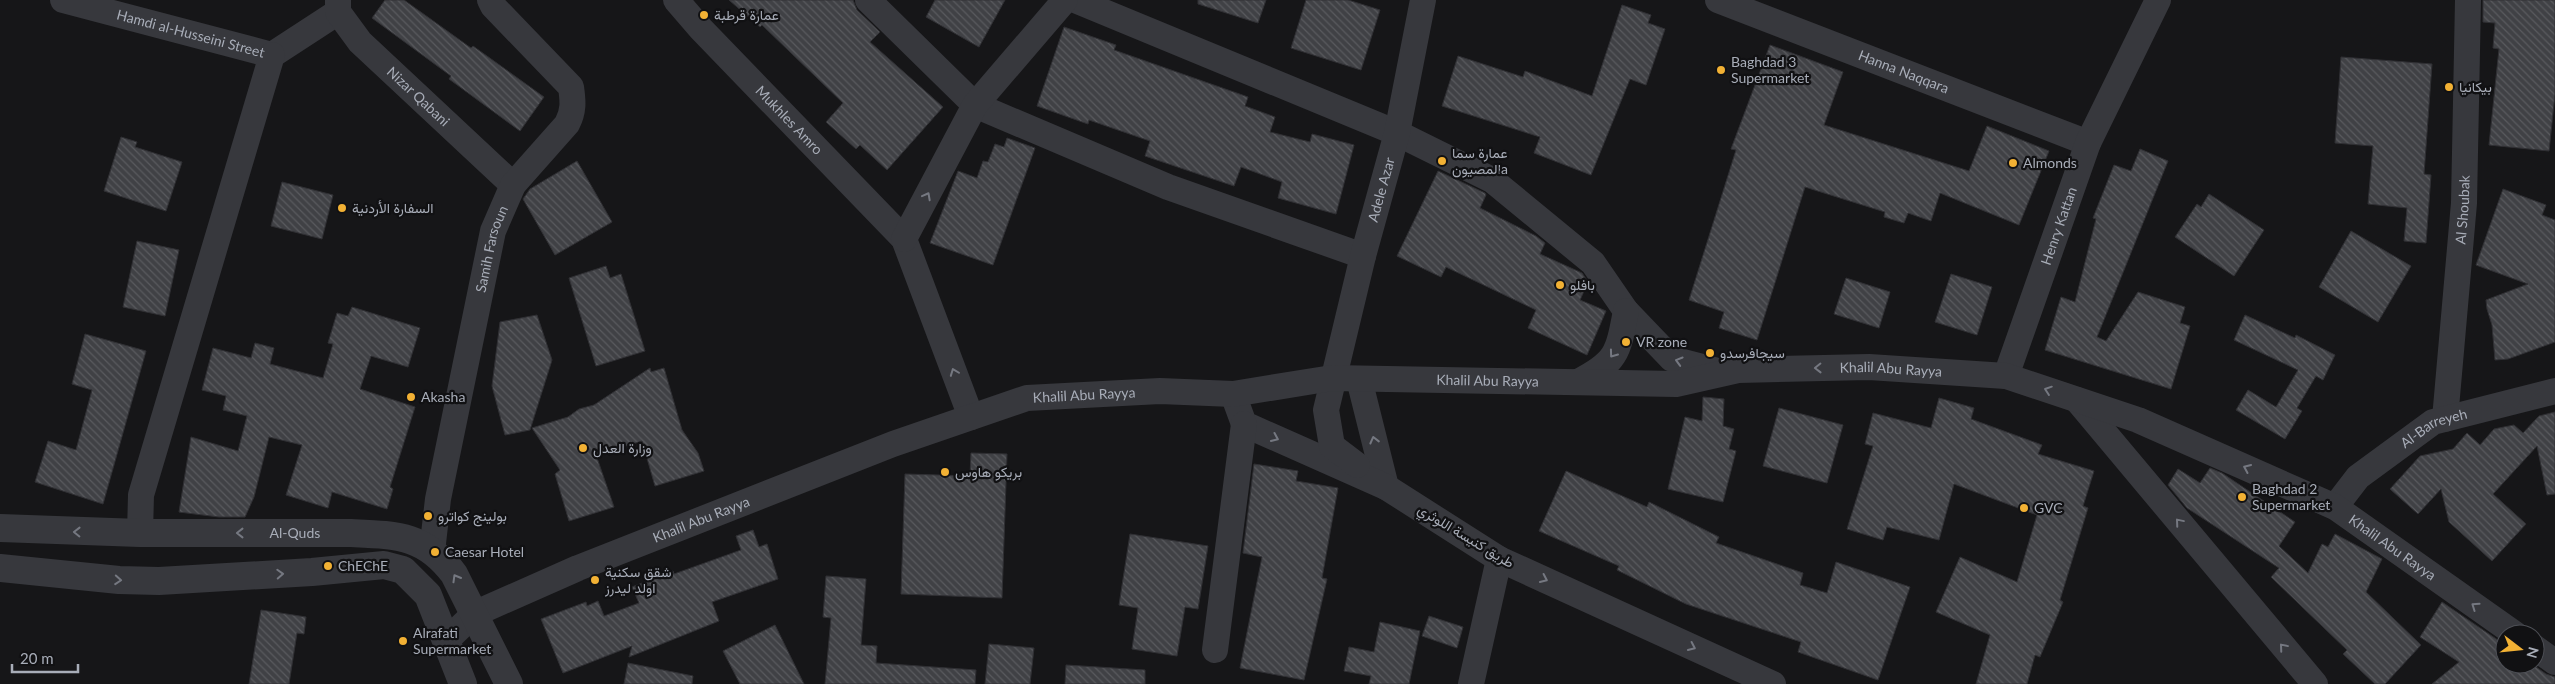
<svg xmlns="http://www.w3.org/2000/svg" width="2555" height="684" font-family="Lato,Vazirmatn,sans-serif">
<defs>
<pattern id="building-back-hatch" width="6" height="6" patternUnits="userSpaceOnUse" patternTransform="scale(1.25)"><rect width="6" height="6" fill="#404145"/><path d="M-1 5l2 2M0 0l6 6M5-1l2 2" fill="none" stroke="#595a5e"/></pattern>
</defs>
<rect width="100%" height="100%" fill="#161618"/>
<g fill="url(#building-back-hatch)" stroke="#303034">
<polygon points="385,0 404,0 471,48 473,46 544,97 520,131 449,79 451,76 372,18"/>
<polygon points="729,0 853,0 857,10 880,32 870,42 943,107 887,170 860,145 856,149 826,122 843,103 762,25 760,27"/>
<polygon points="935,0 1005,0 979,47 926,17"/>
<polygon points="1198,0 1266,0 1258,23 1198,4"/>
<polygon points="1306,0 1348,0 1380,10 1361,70 1291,48"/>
<polygon points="2483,0 2555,0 2555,94 2549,151 2489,145 2499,49 2493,48 2495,23 2483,22"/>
<polygon points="1622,5 1651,15 1648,23 1665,29 1646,85 1630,79 1591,175 1534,153 1540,137 1442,106 1458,56 1523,77 1525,71 1592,96"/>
<polygon points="1064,27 1116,45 1114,50 1248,97 1245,106 1275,117 1270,132 1310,142 1312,134 1354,145 1336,214 1278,198 1282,182 1241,167 1234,186 1145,156 1150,141 1089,120 1088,124 1037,106"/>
<polygon points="1770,45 1843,72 1824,125 1969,171 1987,126 2049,151 2019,225 1940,193 1931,221 1908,213 1904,223 1884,217 1885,212 1805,187 1757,340 1719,328 1724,312 1689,300 1736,150 1731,149"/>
<polygon points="2341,57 2432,64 2424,174 2431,175 2426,243 2404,241 2407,208 2368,204 2373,146 2335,143"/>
<polygon points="121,137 137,142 135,147 182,162 166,211 104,191"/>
<polygon points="1007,138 1035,148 993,265 930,243 958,171 977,178 983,161 988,162 995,144 1004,147"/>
<polygon points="2140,149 2168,161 2097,337 2106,341 2138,292 2185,307 2180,323 2190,326 2171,389 2045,350 2061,297 2075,302 2096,219 2093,218 2114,165 2131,171"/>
<polygon points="577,161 612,222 555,255 523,199 530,189"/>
<polygon points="1438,171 1485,193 1486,195 1480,208 1536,236 1545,243 1540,254 1582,273 1588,282 1580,300 1606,311 1587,355 1528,328 1536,310 1446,267 1441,277 1397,256"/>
<polygon points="282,182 333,195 322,239 271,226"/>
<polygon points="2503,189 2546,205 2542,215 2555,220 2555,342 2508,359 2495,360 2492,325 2487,309 2486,300 2528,284 2476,265"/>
<polygon points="2209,194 2264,230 2234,276 2175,237 2197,204 2201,207"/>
<polygon points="2351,231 2411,266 2378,322 2319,287"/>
<polygon points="137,241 179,250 165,316 123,307"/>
<polygon points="606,266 610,278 621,274 645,351 596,366 569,278"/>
<polygon points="1951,274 1992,287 1977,335 1935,322"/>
<polygon points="1846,278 1890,292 1879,328 1834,314"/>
<polygon points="352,307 420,328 408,367 371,356 360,389 415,407 390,487 393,489 387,509 332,492 328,508 286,495 302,445 269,437 254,497 245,517 219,517 179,512 191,437 238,451 247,416 223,410 226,396 202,390 213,348 251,358 255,343 274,348 270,364 323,378 333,344 328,343 337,313 348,316"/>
<polygon points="537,315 552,360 530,430 505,435 492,386 500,322"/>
<polygon points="2245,315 2295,338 2296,335 2335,355 2323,380 2316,376 2297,408 2302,411 2285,439 2236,410 2248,390 2276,407 2298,370 2234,340"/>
<polygon points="85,334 146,351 103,504 35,482 48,441 76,450 92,390 72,384"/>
<polygon points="650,368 651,372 664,368 682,430 698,453 704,471 655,486 642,441 596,455 614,507 569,521 555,474 560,470 532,428 568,417 579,409 594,405"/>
<polygon points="1703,397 1724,399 1723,426 1734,429 1729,449 1736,451 1723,502 1668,489 1685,417 1702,421"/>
<polygon points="1939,398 1974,408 1971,419 2042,445 2038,454 2094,471 2083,506 2088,508 2060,600 2063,602 2040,657 2035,655 2027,684 1976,684 1990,635 1936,612 1960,557 2017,582 2037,515 1954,484 1939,540 1887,527 1883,540 1847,529 1873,446 1865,444 1873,413 1931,428"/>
<polygon points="1779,408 1843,425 1827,483 1763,466"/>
<polygon points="2555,412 2555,494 2547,495 2537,446 2493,494 2526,524 2492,561 2449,522 2441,489 2418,514 2390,489 2420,456 2453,449 2467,433 2480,445 2494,429 2514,425 2523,433 2539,416"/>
<polygon points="971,453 1007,454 1002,598 901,594 905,474 970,476"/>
<polygon points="1254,464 1298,471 1296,481 1338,488 1322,578 1327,579 1304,680 1240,668 1262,557 1243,553"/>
<polygon points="2210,468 2222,473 2295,522 2279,546 2308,573 2322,544 2328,547 2335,534 2382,559 2366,592 2421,645 2385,684 2375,684 2343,654 2347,650 2271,577 2279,568 2187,508 2168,485 2178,469 2200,483"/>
<polygon points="1566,471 1647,507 1649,502 1719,537 1716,543 1803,573 1800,585 1827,593 1836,562 1910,587 1878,680 1798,652 1801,642 1686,604 1617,570 1619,566 1539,531"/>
<polygon points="753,530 759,547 767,544 778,579 712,602 719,621 629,657 632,646 563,673 541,619 586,602 587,606 598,601 604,616 639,603 632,587 673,571 674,574 741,550 736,536"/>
<polygon points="1130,534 1208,546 1198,609 1185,607 1177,656 1132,649 1138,608 1119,605"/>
<polygon points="826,576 866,579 861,645 877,646 876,663 976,670 975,684 825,684 831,618 823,617"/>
<polygon points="2442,602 2505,645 2505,664 2532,664 2546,674 2555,677 2555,684 2432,684 2459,662 2420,637"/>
<polygon points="261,610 306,617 304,634 297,633 289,684 249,684"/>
<polygon points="1429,616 1463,627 1457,648 1422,636"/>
<polygon points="1380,622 1420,631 1409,684 1369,684 1371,676 1344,671 1349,647 1374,652"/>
<polygon points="775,625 804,684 740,684 723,651"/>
<polygon points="989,644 1034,648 1030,684 985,684"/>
<polygon points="628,663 693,676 692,684 624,684"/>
<polygon points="1066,665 1145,670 1145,684 1065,684"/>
</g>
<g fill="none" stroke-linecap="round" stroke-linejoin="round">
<g stroke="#37383d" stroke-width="26">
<path id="s1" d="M63,0L272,55L338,12"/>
<path id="s2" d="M338,0V12L360,42L513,185"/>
<path id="s3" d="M676,0L701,29L904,239L971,417"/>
<polyline points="868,0 975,105 1168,187 1363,256"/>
<polyline points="1075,0 1397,133 1492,180 1593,263 1626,311 1672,359 1722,372"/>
<path id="s4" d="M1718,0L2088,143"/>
<polyline points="904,239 975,105 1065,0"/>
<path id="s5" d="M2006,376L2088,143L2158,0"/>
<polyline points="1359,379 1386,487"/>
<path d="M1578,382C1617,362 1618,353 1626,311"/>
<polyline points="1233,394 1244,424 1386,487 1499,559 1773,684"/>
<polyline points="2077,400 2315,684"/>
<path id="s6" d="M2445,419L2464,203L2468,0"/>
<path id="s7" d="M1357,465L1332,446L1326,410L1363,256L1397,133L1423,0"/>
<path id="s8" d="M2335,507L2358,477L2433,422L2555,391"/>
<polyline points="140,533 141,495 272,55"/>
<path id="s9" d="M432,552L438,499L493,231L513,185L567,124C574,111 573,101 571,87L493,6L490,0"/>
<path id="s10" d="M446,641L474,614L578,568L893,444L1027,398L1160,391L1233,394L1332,378L1676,384L1738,370L1869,367L2006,376L2138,420L2335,507L2515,634"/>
<polyline points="2535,648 2555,662"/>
<polyline points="1215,650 1244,424"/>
<polyline points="1471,684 1499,559"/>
</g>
<g stroke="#37383d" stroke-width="28">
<path id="s11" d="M0,528L140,533H351C397,535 425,535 454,574L509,684"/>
<polyline points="0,568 119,580 159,581 312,572 384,565 403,570 428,595 463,684"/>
</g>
</g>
<defs><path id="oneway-chevron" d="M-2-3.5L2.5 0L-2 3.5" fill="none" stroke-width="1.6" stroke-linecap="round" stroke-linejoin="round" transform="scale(1.25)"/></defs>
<g stroke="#757881">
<use href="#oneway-chevron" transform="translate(927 196) rotate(-62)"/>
<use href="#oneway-chevron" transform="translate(1613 354) rotate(126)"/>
<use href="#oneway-chevron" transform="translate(1679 361) rotate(-164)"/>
<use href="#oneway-chevron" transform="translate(1818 368) rotate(179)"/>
<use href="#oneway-chevron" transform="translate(954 372) rotate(-111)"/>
<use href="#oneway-chevron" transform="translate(2048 390) rotate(-161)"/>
<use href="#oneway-chevron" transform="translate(1275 438) rotate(24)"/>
<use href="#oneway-chevron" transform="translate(1374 440) rotate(-104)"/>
<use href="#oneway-chevron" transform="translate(2247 468) rotate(-156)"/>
<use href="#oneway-chevron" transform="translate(2179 522) rotate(-130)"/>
<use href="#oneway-chevron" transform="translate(77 532) rotate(-179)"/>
<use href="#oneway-chevron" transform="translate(240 533) rotate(-180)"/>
<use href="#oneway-chevron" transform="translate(280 574) rotate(-3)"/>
<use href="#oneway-chevron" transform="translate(456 578) rotate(-120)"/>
<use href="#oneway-chevron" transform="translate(1544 579) rotate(25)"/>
<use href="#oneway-chevron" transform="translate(118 580) rotate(4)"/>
<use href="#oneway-chevron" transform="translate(2475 606) rotate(-145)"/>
<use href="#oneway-chevron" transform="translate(1692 647) rotate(25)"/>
<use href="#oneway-chevron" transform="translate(2283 647) rotate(-130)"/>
</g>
<g fill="#f2b134" stroke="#111113" stroke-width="2">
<circle cx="704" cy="15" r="5"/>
<circle cx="1721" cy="70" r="5"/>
<circle cx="2449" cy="87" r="5"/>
<circle cx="1442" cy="161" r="5"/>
<circle cx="2013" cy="163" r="5"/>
<circle cx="342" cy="208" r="5"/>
<circle cx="1560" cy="285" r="5"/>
<circle cx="1626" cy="342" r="5"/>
<circle cx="1710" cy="353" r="5"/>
<circle cx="411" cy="397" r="5"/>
<circle cx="583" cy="448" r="5"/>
<circle cx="945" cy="472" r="5"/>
<circle cx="2242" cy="497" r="5"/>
<circle cx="2024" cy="508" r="5"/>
<circle cx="428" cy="516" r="5"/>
<circle cx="435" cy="552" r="5"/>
<circle cx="328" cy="566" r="5"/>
<circle cx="595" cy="580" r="5"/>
<circle cx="403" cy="641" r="5"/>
</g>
<g text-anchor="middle" stroke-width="4.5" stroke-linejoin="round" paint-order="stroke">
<g font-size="14" fill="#a8adb8" stroke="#111113" text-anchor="start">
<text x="714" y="20">عمارة قرطبة</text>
<text x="1731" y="67">Baghdad 3<tspan x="1731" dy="16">Supermarket</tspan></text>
<text x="2459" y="92">بيكانيا</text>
<text x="1452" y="158">عمارة سما<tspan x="1452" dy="16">المصيونa</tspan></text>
<text x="2023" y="168">Almonds</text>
<text x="352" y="213">السفارة الأردنية</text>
<text x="1570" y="290">بافلو</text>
<text x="1636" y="347">VR zone</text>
<text x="1720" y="358">سيجافرسدو</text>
<text x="421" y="402">Akasha</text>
<text x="593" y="453">وزارة العدل</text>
<text x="955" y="477">بريكو هاوس</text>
<text x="2252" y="494">Baghdad 2<tspan x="2252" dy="16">Supermarket</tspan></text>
<text x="2034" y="513">GVC</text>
<text x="438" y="521">بولينج كواترو</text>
<text x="445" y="557">Caesar Hotel</text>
<text x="338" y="571">ChEChE</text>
<text x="605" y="577">شقق سكنية<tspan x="605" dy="16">اولد ليدرز</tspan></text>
<text x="413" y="638">Alrafati<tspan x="413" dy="16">Supermarket</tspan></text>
</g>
<g font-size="14" fill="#a8adb8" stroke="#111113">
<text dy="5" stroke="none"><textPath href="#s1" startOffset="132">Hamdi al-Husseini Street</textPath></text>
<text dy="5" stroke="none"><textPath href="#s4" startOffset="199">Hanna Naqqara</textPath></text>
<text dy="5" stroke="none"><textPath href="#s2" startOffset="129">Nizar Qabani</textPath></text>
<text dy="5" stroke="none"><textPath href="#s3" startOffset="165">Mukhles Amro</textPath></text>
<text dy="5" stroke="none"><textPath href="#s7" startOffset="295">Adele Azar</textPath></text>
<text dy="5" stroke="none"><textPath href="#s6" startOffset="210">Al Shoubak</textPath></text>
<text dy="5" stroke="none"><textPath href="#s5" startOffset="159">Henry Kattan</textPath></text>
<text dy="5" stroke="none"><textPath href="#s9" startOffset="309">Samih Farsoun</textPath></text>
<text dy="5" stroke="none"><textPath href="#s10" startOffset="1500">Khalil Abu Rayya</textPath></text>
<text dy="5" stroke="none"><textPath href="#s10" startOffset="1095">Khalil Abu Rayya</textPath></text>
<text dy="5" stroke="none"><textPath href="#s10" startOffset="690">Khalil Abu Rayya</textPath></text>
<text dy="5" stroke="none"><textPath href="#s8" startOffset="129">Al-Barreyeh</textPath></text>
<text dy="5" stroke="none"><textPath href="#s10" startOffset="285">Khalil Abu Rayya</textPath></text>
<text dy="5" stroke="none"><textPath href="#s11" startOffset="295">Al-Quds</textPath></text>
<text transform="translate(1466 536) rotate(31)" y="5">طريق كنيسة اللوثري</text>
<text dy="5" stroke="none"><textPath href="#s10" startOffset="2040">Khalil Abu Rayya</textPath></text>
</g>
</g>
<g transform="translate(2520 649) rotate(106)"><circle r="24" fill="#111113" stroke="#4d4f55"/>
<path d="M0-4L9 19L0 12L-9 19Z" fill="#f2b134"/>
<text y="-8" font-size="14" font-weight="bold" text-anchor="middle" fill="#a8adb8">N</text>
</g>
<path d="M12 664v8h66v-8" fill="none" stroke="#a8adb8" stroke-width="2.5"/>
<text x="20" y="664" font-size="15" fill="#a8adb8" stroke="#111113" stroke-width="4" paint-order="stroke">20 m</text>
</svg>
